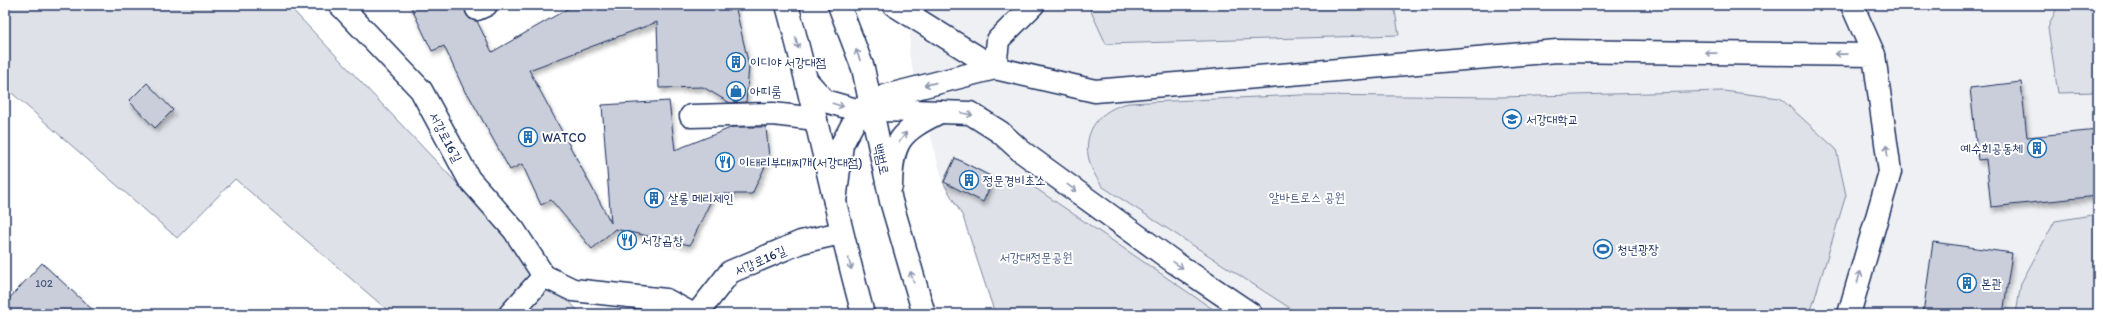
<svg xmlns="http://www.w3.org/2000/svg" width="2103" height="319" font-family="Itim,'Poor Story',sans-serif">
<defs>
<filter id="shadow"><feDropShadow dx="2.5" dy="4.5" stdDeviation="2" flood-color="#0004"/></filter>
</defs>
<rect width="100%" height="100%" fill="#fff"/>
<filter id="ink" filterUnits="userSpaceOnUse"><feTurbulence type="fractalNoise" baseFrequency=".025" numOctaves="2"/><feDisplacementMap in="SourceGraphic" scale="8" xChannelSelector="R" yChannelSelector="G"/><feConvolveMatrix kernelMatrix="1 2 1 2 8 2 1 2 1" color-interpolation-filters="sRGB"/></filter>
<g filter="url(#ink)">
<polygon fill="#eff0f4" points="912,5 2098,5 2098,314 995,314 963,217 943,182 909,55"/>
<g fill="#dee1e7" stroke="#7c88a2">
<polygon points="5,5 288,5 581,314 392,314 235,179 177,238 5,87"/>
<polygon points="1088,5 1394,5 1399,35 1106,44"/>
<polygon points="2058,5 2098,5 2098,92 2058,93 2048,28"/>
<path d="M1723,91L1780,98L1836,149L1846,195L1810,314H1299L1103,187C1076,153 1084,114 1128,103L1301,95L1500,97Z"/>
<polygon points="955,158 994,178 1028,183 1220,314 995,314 963,217 943,182"/>
<polygon points="2098,214 2098,314 2016,314 2021,283 2055,221"/>
</g>
<g fill="#caceda" stroke="#1b2f5e" filter="url(#shadow)">
<polygon points="410,5 466,5 466,14 470,19 477,21 492,52 574,5 735,5 749,66 746,102 730,103 703,87 659,88 657,22 529,70 611,223 602,105 669,101 675,150 733,127 766,127 769,158 752,194 714,194 690,245 615,229 592,249 551,200 541,205 522,164 510,170 468,94 466,94 444,46 432,51"/>
<polygon points="2021,82 2027,137 2098,130 2098,196 1991,207 1986,159 1978,160 1970,88"/>
<polygon points="147,83 173,110 155,128 129,101"/>
<polygon points="955,158 994,178 983,202 944,182"/>
<polygon points="1933,242 2012,253 2003,314 1923,314"/>
<polygon points="42,263 97,314 5,314 5,303"/>
</g>
<g fill="none" stroke-linecap="round" stroke-linejoin="round">
<g stroke="#1b2f5e" stroke-width="25">
<g id="minor">
<polyline points="340,5 421,90 469,179 514,230 544,276 573,290 666,300 692,314"/>
<polyline points="894,5 995,68 1095,91 1557,51 1874,55 1890,172 1849,314"/>
<polyline points="1852,5 1874,55"/>
<polyline points="477,9 486,5"/>
<polyline points="808,82 825,101 853,109 970,113 1000,132 1021,151 1174,262 1251,314"/>
<polyline points="691,116 773,114 816,119"/>
<path d="M891,186C892,140 900,132 940,112"/>
<polyline points="835,202 842,144 857,116 871,110 885,96 995,68 998,40 1033,5"/>
<polyline points="510,314 544,276"/>
<polyline points="697,314 730,272 801,242 841,233"/>
</g>
</g>
<g stroke="#1b2f5e" stroke-width="25">
<g id="major">
<path d="M787,5C815,107 835,212 863,314"/>
<polyline points="839,5 863,68 891,201 924,314"/>
</g>
</g>
<use href="#minor" stroke="#fff" stroke-width="22"/>
<use href="#major" stroke="#fff" stroke-width="22"/>
</g>
<defs><path id="oneway-shaft" d="M-6 0H5M1.5-3L5.5 0L1.5 3" fill="none" stroke-width="1.6" stroke-linecap="round" stroke-linejoin="round"/></defs>
<g stroke="#8d97ae">
<use href="#oneway-shaft" transform="translate(797 43) rotate(75)"/>
<use href="#oneway-shaft" transform="translate(1711 53) rotate(-179)"/>
<use href="#oneway-shaft" transform="translate(1841 54) rotate(-179)"/>
<use href="#oneway-shaft" transform="translate(858 55) rotate(-111)"/>
<use href="#oneway-shaft" transform="translate(930 84) rotate(167)"/>
<use href="#oneway-shaft" transform="translate(838 105) rotate(17)"/>
<use href="#oneway-shaft" transform="translate(967 114) rotate(12)"/>
<use href="#oneway-shaft" transform="translate(903 137) rotate(-54)"/>
<use href="#oneway-shaft" transform="translate(1887 151) rotate(-97)"/>
<use href="#oneway-shaft" transform="translate(1072 188) rotate(36)"/>
<use href="#oneway-shaft" transform="translate(850 264) rotate(75)"/>
<use href="#oneway-shaft" transform="translate(1178 265) rotate(34)"/>
<use href="#oneway-shaft" transform="translate(912 277) rotate(-106)"/>
<use href="#oneway-shaft" transform="translate(1859 277) rotate(-74)"/>
</g>
</g>
<defs>
<g id="building-ring" transform="scale(1)"><circle r="9.5" fill="#fff" stroke="#1f6fb2" stroke-width="1.5"/><path d="M-4-6H4V6H1V3H-1V6H-4ZM-2.5-4.3h1.7v1.8h-1.7ZM.8-4.3h1.7v1.8H.8ZM-2.5-1h1.7V.8h-1.7ZM.8-1h1.7V.8H.8Z" fill="#1f6fb2"/></g>
<g id="shop-ring" transform="scale(1)"><circle r="9.5" fill="#fff" stroke="#1f6fb2" stroke-width="1.5"/><path d="M-5-2.5h2.3a2.7 3.5 0 0 1 5.4 0H5L5.5 6h-11ZM-1.5-2.5h3a1.5 2.3 0 0 0-3 0Z" fill="#1f6fb2"/></g>
<g id="university-ring" transform="scale(1)"><circle r="9.5" fill="#fff" stroke="#1f6fb2" stroke-width="1.5"/><path d="M0-5L7-2L0 1L-7-2ZM-4 1L0 2.5L4 1V4Q0 6-4 4Z" fill="#1f6fb2"/></g>
<g id="restaurant-ring" transform="scale(1)"><circle r="9.5" fill="#fff" stroke="#1f6fb2" stroke-width="1.5"/><path d="M-5-6h1v4h1v-4h1v4h1v-4h1v5L-1.5 .5V6h-2V.5L-5-1ZM5-6V6H3V1.5H1.5Q1.5-4 5-6Z" fill="#1f6fb2"/></g>
<g id="stadium-ring" transform="scale(1)"><circle r="9.5" fill="#fff" stroke="#1f6fb2" stroke-width="1.5"/><path d="M0-5a6.5 5 0 1 0 0 10a6.5 5 0 1 0 0-10ZM-3.5-1.8h7v3.6h-7Z" fill="#1f6fb2"/></g>
</defs>
<g fill-rule="evenodd">
<use href="#building-ring" x="736" y="62"/>
<use href="#shop-ring" x="736" y="91"/>
<use href="#university-ring" x="1512" y="119"/>
<use href="#building-ring" x="528" y="137"/>
<use href="#building-ring" x="2037" y="148"/>
<use href="#restaurant-ring" x="725" y="162"/>
<use href="#building-ring" x="969" y="180"/>
<use href="#building-ring" x="654" y="198"/>
<use href="#restaurant-ring" x="627" y="240"/>
<use href="#stadium-ring" x="1603" y="249"/>
<use href="#building-ring" x="1967" y="283"/>
</g>
<g text-anchor="middle" stroke-width="4" stroke-linejoin="round" paint-order="stroke">
<g font-size="11" fill="#47577d">
<text x="44" y="287">102</text>
</g>
<g font-size="13" fill="#1b2f5e" stroke="#fff" text-anchor="start">
<text x="750" y="67">이디야 서강대점</text>
<text x="750" y="96">아띠룸</text>
<text x="1526" y="124">서강대학교</text>
<text x="542" y="142">WATCO</text>
<text x="2023" y="153" text-anchor="end">예수회공동체</text>
<text x="739" y="167">이태리부대찌개(서강대점)</text>
<text x="983" y="185">정문경비초소</text>
<text x="668" y="203">살롱 메리제인</text>
<text x="641" y="245">서강곱창</text>
<text x="1617" y="254">청년광장</text>
<text x="1981" y="288">본관</text>
</g>
<g font-size="13" fill="#1b2f5e" stroke="#fff">
<text transform="translate(446 137) rotate(62)" y="5">서강로16길</text>
<text transform="translate(882 159) rotate(78)" y="5">백범로</text>
<text transform="translate(760 260) rotate(-24)" y="5">서강로16길</text>
</g>
<g font-size="13" fill="#4c5c80" stroke="#fff">
<text x="1307" y="202">알바트로스 공원</text>
<text x="1036" y="262">서강대정문공원</text>
</g>
</g>
<rect width="2103" height="319" fill="none" stroke="#fff" stroke-width="20"/>
<rect x="10" y="10" width="2083" height="299" fill="none" stroke="#1b2f5e" stroke-width="1.5" filter="url(#ink)"/>
</svg>
